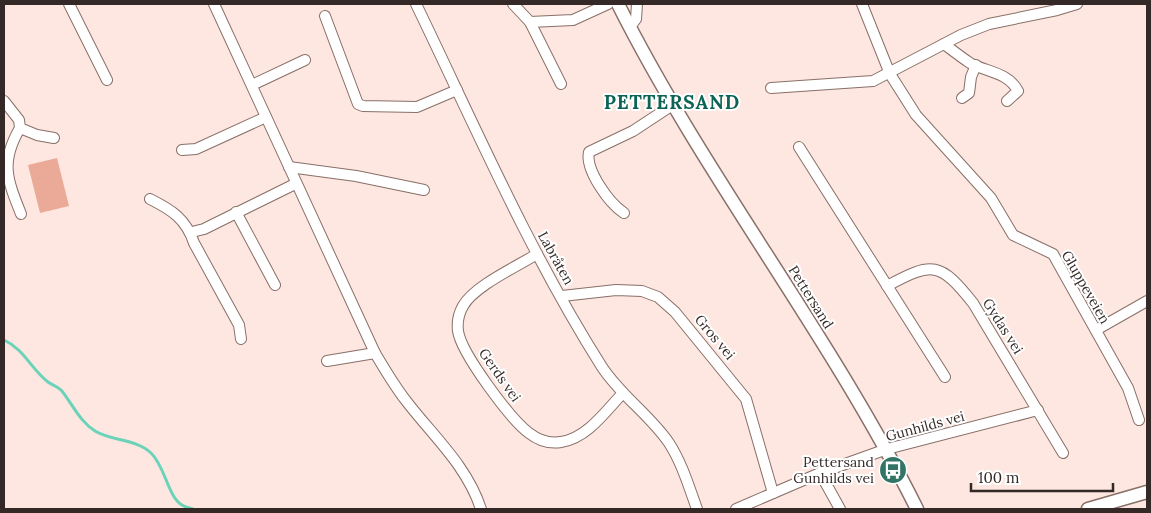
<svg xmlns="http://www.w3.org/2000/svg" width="1151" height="513" font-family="Lora,serif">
<rect width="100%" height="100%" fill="#fde7e0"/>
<polygon fill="#eaaa97" points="57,158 69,206 40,213 28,165"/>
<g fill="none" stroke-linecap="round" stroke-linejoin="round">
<path stroke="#6bd3ba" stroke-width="3" d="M4,340C24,349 31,369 48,382C52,385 57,386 61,390C72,403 79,421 95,431C111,441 137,439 151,453C165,466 168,497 182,505C185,507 190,508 193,509"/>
<g stroke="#886f67" stroke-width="12">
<g id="minor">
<polyline points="69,4 107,80"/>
<path d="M214,4L375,353C385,370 395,387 407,402C434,437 467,466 481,509"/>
<path d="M416,4C475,126 529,252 602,367C621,396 650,415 669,443C682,463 689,487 697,509"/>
<polyline points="513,4 530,22 561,84"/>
<polyline points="862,4 890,74 916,115 991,198 1013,235 1053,254 1128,388 1139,420"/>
<polyline points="325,16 358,104 363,106 417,107 457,90"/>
<polyline points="530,22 573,20 608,4"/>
<polyline points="630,27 636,19 637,4"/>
<path d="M944,44C952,50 961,57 970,63C986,72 1008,72 1018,91L1007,101"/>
<polyline points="252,85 305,60"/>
<polyline points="771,88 873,81 961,35 989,24 1057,10 1077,4"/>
<polyline points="962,98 969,93 971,77 976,65"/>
<polyline points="4,101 19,120 20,128 37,135 54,138"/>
<path d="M20,128C0,162 7,179 21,214"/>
<polyline points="799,147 945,377"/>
<polyline points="182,150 196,149 266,117"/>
<polyline points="289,167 356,176 424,190"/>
<path d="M150,199C172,210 186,219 194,243L239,325L241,339"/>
<polyline points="236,212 275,285"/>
<path d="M624,213C609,203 585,170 589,152L633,131L674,104"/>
<polyline points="192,232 204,229 295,184"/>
<path d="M537,254C518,266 474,286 463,306C459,313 457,323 458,331C461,353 511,420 529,433C538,440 549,444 561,442C587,438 605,412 622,394"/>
<path d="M887,286C933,261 940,262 973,303L1063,453"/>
<polyline points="562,296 616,290 642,291 658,297 675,312 746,399 773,493"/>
<polyline points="1096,330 1147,301"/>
<polyline points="327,361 375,353"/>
<polyline points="820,473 840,509"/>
<polyline points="736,509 820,473 887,449 1038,410"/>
</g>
</g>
<g stroke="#886f67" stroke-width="15">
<g id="tertiary">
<path d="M618,4C706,179 830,334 917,509"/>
<polyline points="1088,509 1147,492"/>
</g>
</g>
<use href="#minor" stroke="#fff" stroke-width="10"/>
<use href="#tertiary" stroke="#fff" stroke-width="12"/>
</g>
<defs>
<g id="bus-disc" transform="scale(1.4375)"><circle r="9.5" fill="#327465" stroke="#fff"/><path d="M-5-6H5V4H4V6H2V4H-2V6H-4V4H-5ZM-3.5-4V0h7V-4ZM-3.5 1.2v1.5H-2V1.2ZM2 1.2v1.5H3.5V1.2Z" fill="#fff"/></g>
</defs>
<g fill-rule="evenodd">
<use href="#bus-disc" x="893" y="470"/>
</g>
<g text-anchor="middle" stroke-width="4" stroke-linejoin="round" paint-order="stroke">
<g font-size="14" fill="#342926" stroke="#fff">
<text transform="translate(556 258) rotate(61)" y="5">Labråten</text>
<text transform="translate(1086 287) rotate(60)" y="5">Gluppeveien</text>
<text transform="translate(811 297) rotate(58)" y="5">Pettersand</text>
<text transform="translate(1003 326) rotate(58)" y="5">Gydas vei</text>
<text transform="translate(715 337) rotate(50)" y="5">Gros vei</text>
<text transform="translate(500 375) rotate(55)" y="5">Gerds vei</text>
<text transform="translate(925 426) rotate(-15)" y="5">Gunhilds vei</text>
</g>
<g font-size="14" fill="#342926" stroke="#fff" text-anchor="end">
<text x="874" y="467">Pettersand<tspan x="874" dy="16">Gunhilds vei</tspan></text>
</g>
<g font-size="19" font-weight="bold" letter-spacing="1" fill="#0d6354" stroke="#fff">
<text x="672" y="109">PETTERSAND</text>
</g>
</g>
<rect width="1151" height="513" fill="none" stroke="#342926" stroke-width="10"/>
<path d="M971 483v8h142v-8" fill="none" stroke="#342926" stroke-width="2.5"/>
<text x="978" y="483" font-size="15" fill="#342926" stroke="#ffffff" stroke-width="4" paint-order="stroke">100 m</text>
</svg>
